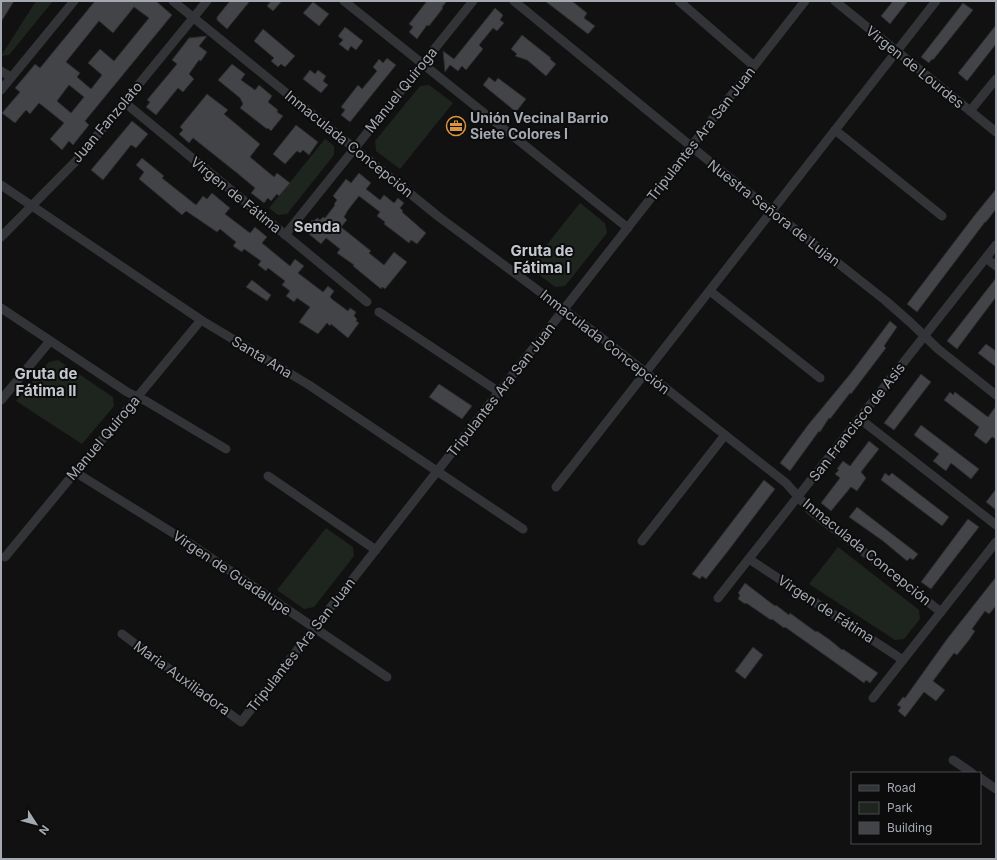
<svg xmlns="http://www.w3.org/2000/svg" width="997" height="860" font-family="Inter,sans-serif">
<rect width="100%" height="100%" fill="#111112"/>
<g fill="#1e241e">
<polygon points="36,1 53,1 9,55 1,56"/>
<polygon points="429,85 453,103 400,169 376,151 375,141 420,86"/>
<polygon points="325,139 334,146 334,155 287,214 278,215 269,208"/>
<polygon points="580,203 605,223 607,233 565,286 555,287 529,267"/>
<polygon points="58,360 113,397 114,406 82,444 16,401 49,362"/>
<polygon points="326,528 353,547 354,556 314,607 304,609 277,590"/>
<polygon points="838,547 919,610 920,619 904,639 895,640 809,584"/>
</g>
<g fill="#434447" stroke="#2b2b2e" fill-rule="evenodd">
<polygon points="1,1 14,1 1,22"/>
<path d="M95,1H156L172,15L85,121L89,125L73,145L69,141L62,150L50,139L64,123L39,103L30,114L26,110L15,123L2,113L20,92L15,88L31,69L35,64L40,68ZM134,7L149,18L114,61L100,49L88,63L102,75L91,89L77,77L80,73L66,62L99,21L113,33ZM69,85L84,97L71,113L57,101Z"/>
<polygon points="230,1 250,1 227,29 217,20 217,17"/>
<polygon points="271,1 282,1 273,11 267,6"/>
<polygon points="427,1 447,1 442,7 443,8 429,26 427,25 417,39 409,32 413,27 409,24"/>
<polygon points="545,1 572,1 587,13 584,18 595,26 588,34"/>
<polygon points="893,1 908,1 890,24 881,16"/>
<polygon points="313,2 329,14 319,26 303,13"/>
<polygon points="963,3 973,10 933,60 932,59 929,63 921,57"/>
<polygon points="495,8 503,15 500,20 504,23 497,31 493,28 484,39 479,45 483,49 466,70 462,66 458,71 450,65 445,72 443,51 454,59"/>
<polygon points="996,25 996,44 967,81 958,73"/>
<polygon points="345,27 363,41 356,50 351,46 348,51 339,44 343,40 338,36"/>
<polygon points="263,29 295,56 285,67 281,64 278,67 271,61 274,58 254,41"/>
<polygon points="522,35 551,58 550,59 556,64 546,76 527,60 515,56 517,54 511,49"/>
<polygon points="207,36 199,46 207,52 201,61 199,60 189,74 194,79 183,92 178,88 156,115 146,107 150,102 147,100 177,64 172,60 189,38"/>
<polygon points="387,58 396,65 350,122 341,115 345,110 341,107 358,85 362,89 377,71 373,67 379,59 383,63"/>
<polygon points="232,64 245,74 241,80 255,90 259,85 272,96 268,102 278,110 277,112 283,116 271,131 268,128 267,129 240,108 243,104 240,98 218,80"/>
<polygon points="310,70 315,74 318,70 326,76 323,81 328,85 321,93 303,79"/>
<polygon points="489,77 495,82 498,78 526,99 516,112 483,85"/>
<polygon points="207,94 228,110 224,114 260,144 250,157 274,177 277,173 290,183 279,196 277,194 271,201 268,198 264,203 251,193 255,188 237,173 193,138 189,143 179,134 183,130 180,127"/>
<polygon points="132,121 148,134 136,148 131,145 103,180 91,170"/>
<polygon points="296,125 318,142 309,155 303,150 300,153 297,151 285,164 273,154"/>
<polygon points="142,158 164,176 162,178 196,205 203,196 207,199 212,193 230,208 225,214 250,233 255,227 267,237 262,243 290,266 295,259 304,266 298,273 323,292 328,286 334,291 330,297 333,300 348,311 350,308 356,312 354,316 357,319 356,321 359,323 348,338 331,324 330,326 327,323 318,334 299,322 310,307 297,298 294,302 286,296 290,291 282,285 285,281 268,268 266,271 258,265 261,261 244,249 242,252 233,246 236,242 220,229 217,232 186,211 182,215 139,179 144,172 136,165"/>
<polygon points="359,173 371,183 366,189 380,200 384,195 394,203 398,198 404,203 400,208 403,211 402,212 426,233 417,244 411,240 409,243 384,224 385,222 377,216 380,212 359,196 348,210 344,217 347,220 341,227 371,251 369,253 384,265 394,252 407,262 385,289 382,287 381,289 353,266 354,265 337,253 340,249 326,238 321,244 309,234 312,230 308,226 312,220 314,221 317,218 320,220 323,217 325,218 335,205 334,204 337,200 333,196 346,179 351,183"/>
<polygon points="996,189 996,209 986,222 985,222 917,312 907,304 974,216"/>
<polygon points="996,278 996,297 957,349 947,341"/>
<polygon points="252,280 271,295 267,301 246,287"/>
<polygon points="890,321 897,327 884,346 886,348 851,394 850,393 830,419 829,418 820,432 819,431 790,471 780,463 808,425 851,373"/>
<polygon points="986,344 996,351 996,367 978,353"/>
<polygon points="921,374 931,382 894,430 884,423"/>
<polygon points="439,384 472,406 462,419 429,397"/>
<polygon points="950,392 953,395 955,392 988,417 996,406 996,439 992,437 986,444 974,435 979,427 944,400"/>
<polygon points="921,425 979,469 971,479 951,463 946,471 933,461 939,454 914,435"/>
<polygon points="869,441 879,449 861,472 866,478 857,491 851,487 831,511 821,503 840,478 835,474 839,470 837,469 843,461 850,466"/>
<polygon points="885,473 889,476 892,473 949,517 942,526 881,480"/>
<polygon points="764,480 775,489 728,551 706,579 702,576 700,579 692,574"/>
<polygon points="996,489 996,510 986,502"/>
<polygon points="857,507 918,554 913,560 910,558 907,561 883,541 849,517"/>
<polygon points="968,519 979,527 931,589 921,582"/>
<polygon points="996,577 996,606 989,614 985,611 972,629 975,631 969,640 957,655 954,653 933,681 945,690 936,701 924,692 905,717 898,711 901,707 897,705 903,697 905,698 947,639"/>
<polygon points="745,583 775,606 776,605 789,615 790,613 816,632 817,631 830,640 842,650 843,649 878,673 870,683 866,680 864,683 785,627 784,628 772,619 771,620 746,603 745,604 738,599 740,595 738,593"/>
<polygon points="753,647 763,655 745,679 735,671"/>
</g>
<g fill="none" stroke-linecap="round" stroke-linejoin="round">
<g stroke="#323437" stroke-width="9">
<polyline points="173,1 439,217 598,335 786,483 811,511 941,612"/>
<polyline points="344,1 628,228"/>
<polyline points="514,1 720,170 886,301 911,323 938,349 996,395"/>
<polyline points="679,1 754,66"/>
<polyline points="835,1 996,132"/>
<polyline points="1,71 11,77"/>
<polyline points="1,90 74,1"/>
<polyline points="124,102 367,302"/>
<polyline points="970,111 996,79"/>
<polyline points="835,130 942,216"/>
<polyline points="1,185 201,320 309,385 523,529"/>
<polyline points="285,235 473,1"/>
<polyline points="1,237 76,161 207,1"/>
<polyline points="986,258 996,266"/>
<polyline points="710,291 820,378"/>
<polyline points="1,308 127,392 146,401 226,449"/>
<polyline points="379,312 499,392"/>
<polyline points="1,400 50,341"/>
<polyline points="860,419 996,525"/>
<polyline points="75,472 189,543 387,677"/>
<polyline points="268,476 376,550"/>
<polyline points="556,487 936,1"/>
<polyline points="642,541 725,435"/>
<polyline points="5,557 201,320"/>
<polyline points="749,559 903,660"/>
<polyline points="718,598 996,245"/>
<polyline points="122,634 241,722 805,1"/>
<polyline points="873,698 996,542"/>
<polyline points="953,760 972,773"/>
<polyline points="980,778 996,789"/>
</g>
</g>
<defs>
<g id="office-ring" transform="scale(1)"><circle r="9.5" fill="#0c0c0d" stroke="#d99642" stroke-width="1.5"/><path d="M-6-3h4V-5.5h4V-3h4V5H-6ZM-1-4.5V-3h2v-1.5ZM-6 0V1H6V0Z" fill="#d99642"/></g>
</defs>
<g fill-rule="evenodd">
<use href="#office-ring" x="456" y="126"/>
</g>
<g text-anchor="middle" stroke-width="4" stroke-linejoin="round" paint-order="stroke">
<g font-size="14" fill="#a4a9b1" stroke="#0c0c0d">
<text transform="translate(915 67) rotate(39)" y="5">Virgen de Lourdes</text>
<text transform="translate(401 90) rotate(-51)" y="5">Manuel Quiroga</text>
<text transform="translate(107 122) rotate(-50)" y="5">Juan Fanzolato</text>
<text transform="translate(701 134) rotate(-52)" y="5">Tripulantes Ara San Juan</text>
<text transform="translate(349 144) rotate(39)" y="5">Inmaculada Concepción</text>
<text transform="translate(236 195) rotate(39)" y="5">Virgen de Fátima</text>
<text transform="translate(774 213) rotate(38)" y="5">Nuestra Señora de Lujan</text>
<text transform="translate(605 342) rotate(38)" y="5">Inmaculada Concepción</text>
<text transform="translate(262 357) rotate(31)" y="5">Santa Ana</text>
<text transform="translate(501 390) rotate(-52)" y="5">Tripulantes Ara San Juan</text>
<text transform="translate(857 422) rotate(-52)" y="5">San Francisco de Asis</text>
<text transform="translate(103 438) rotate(-50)" y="5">Manuel Quiroga</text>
<text transform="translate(867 552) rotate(39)" y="5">Inmaculada Concepción</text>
<text transform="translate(232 573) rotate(34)" y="5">Virgen de Guadalupe</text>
<text transform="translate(826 609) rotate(33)" y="5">Virgen de Fátima</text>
<text transform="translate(301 645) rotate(-52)" y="5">Tripulantes Ara San Juan</text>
<text transform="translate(182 678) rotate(36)" y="5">Maria Auxiliadora</text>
</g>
<g font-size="14" font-weight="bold" fill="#a4a9b1" stroke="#0c0c0d" text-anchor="start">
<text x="470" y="123">Unión Vecinal Barrio<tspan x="470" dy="16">Siete Colores I</tspan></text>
</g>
<g font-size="15" font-weight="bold" fill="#c4c8ce" stroke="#0c0c0d">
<text x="317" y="232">Senda</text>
<text x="542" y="256">Gruta de<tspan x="542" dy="17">Fátima I</tspan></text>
<text x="46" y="379">Gruta de<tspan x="46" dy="17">Fátima II</tspan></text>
</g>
</g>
<rect width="997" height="860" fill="none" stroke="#a4a9b1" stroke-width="4"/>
<rect x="851" y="772" width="130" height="72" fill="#0c0c0d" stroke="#494b4f"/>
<rect x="859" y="785" width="20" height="6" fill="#323437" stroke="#494b4f"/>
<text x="887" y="792" font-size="12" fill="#a4a9b1">Road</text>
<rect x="859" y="802" width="20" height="12" fill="#1e241e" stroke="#494b4f"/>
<text x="887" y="812" font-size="12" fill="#a4a9b1">Park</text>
<rect x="859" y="822" width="20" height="12" fill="#434447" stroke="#494b4f"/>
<text x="887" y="832" font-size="12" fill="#a4a9b1">Building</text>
<g transform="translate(36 824) rotate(126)" stroke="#0c0c0d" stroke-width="3" paint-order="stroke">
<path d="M0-3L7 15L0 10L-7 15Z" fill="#a4a9b1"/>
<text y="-6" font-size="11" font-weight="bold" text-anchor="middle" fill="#a4a9b1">N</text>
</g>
</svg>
